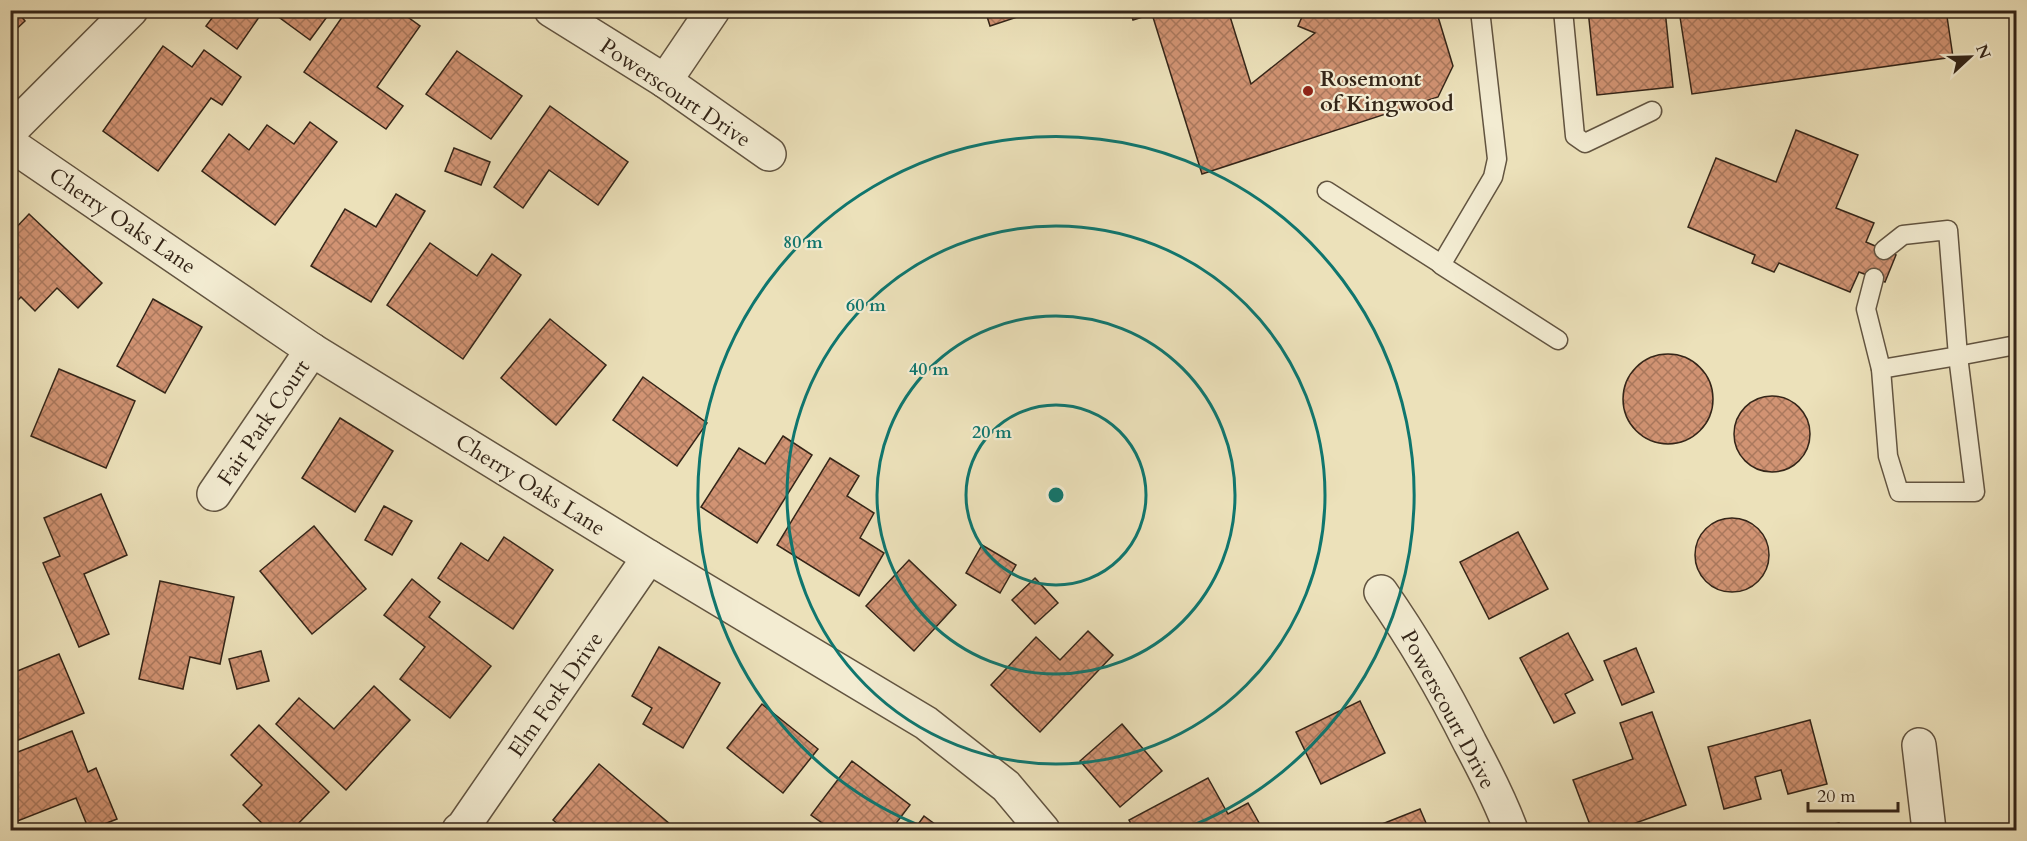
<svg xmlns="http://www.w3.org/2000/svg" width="2027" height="841" font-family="Cardo,serif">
<defs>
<pattern id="building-cross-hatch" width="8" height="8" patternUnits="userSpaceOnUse" patternTransform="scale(1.5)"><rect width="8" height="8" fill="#d19373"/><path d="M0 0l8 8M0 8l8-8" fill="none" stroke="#aa785d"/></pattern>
</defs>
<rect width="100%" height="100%" fill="#ece1ba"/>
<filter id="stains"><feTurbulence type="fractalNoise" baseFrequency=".00333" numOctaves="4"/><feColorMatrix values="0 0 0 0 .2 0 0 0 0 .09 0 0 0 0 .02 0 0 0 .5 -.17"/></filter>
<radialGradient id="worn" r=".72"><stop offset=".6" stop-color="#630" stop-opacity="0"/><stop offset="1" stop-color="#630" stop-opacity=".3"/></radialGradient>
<g fill="url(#building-cross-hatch)" stroke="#342518" stroke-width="1.5">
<polygon points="10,10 16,10 25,21 10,35"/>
<polygon points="218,10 264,10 237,49 206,26"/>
<polygon points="269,10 332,10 310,40"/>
<polygon points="347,10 398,10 420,26 377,87 403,106 386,129 304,72"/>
<polygon points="985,10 1038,10 990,26"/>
<polygon points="1130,10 1228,10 1251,84 1315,33 1298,26 1305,10 1436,10 1453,66 1438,97 1202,174 1152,14 1133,20"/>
<polygon points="1588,10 1665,10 1673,87 1597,95"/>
<polygon points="1727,10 1946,10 1953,57 1692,94 1680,17"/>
<polygon points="163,46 192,67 204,50 241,77 222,105 211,98 158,171 103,131"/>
<polygon points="457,51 522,96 491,139 426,94"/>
<polygon points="550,106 628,162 598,205 549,170 523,208 494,187"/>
<polygon points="310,122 337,142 275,225 202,171 229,134 249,150 267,125 294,144"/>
<polygon points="1796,130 1858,155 1836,208 1874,223 1866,242 1896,255 1885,282 1859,272 1850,292 1779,263 1774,272 1752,263 1755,255 1688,227 1716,158 1776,182"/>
<polygon points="454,148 490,162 481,185 445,171"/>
<polygon points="396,194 425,211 371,302 311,266 345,209 376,227"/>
<polygon points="29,214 102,283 78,308 57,288 35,311 21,297 10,308 10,234"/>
<polygon points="430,243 477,276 492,254 521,275 463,359 387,305"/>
<polygon points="153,299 202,327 165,393 117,366"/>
<polygon points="550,319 606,365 556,425 501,378"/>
<circle cx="1668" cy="399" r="45"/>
<polygon points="59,369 135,401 106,468 31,436"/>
<polygon points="643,377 707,423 677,466 613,420"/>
<circle cx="1772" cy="434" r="38"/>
<polygon points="340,418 393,451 355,512 302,478"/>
<polygon points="783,436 812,455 757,543 701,507 739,448 765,464"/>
<polygon points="830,458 859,476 847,496 874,513 860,538 884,553 859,596 777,545"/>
<polygon points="101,494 127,555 84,574 109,634 79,647 43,563 60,556 44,518"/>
<polygon points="384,506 412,521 392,555 365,540"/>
<circle cx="1732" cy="555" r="37"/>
<polygon points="314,526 366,589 312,634 260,571"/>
<polygon points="1518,532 1548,589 1489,619 1460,562"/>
<polygon points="504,537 553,570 513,629 438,578 461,543 488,561"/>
<polygon points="982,545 1016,565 1000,593 966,573"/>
<polygon points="909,560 956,605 914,651 866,606"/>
<polygon points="1035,578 1058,603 1035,624 1012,600"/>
<polygon points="412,579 440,602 429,617 491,666 450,718 400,679 425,647 384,615"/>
<polygon points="160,581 234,597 220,664 190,657 183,689 139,679"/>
<polygon points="1088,631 1113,655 1040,732 991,685 1036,637 1060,660"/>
<polygon points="1568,633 1593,680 1565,694 1575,713 1554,723 1520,658"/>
<polygon points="659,647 720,683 683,748 643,724 652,708 632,696"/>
<polygon points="1636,648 1654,692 1622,705 1604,661"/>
<polygon points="261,651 269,681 237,689 229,659"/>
<polygon points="59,654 84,713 16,741 10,727 10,674"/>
<polygon points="374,686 410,720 346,790 276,724 299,698 334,729"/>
<polygon points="1360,701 1385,753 1321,784 1296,732"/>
<polygon points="762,704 818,749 783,793 727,748"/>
<polygon points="1652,712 1686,805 1616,830 1592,830 1573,780 1633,759 1620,723"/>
<polygon points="1810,720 1827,784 1788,794 1781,770 1755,777 1761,799 1724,809 1708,747"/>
<polygon points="1122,724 1162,771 1120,807 1080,761"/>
<polygon points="259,725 329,792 292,830 269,830 243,805 262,785 231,755"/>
<polygon points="72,731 88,772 96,768 117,819 89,830 76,798 10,824 10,755"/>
<polygon points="852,761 910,805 891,830 832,830 811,815"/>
<polygon points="599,764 677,830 565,830 553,820"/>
<polygon points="1208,778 1228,814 1248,803 1263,830 1134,830 1129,820"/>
<polygon points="1420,809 1429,830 1367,830"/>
<polygon points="924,816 943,830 914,830"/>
<polygon points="1839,823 1841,830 1806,830"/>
</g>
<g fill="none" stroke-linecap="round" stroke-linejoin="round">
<g stroke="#625440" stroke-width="21">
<g id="service">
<polyline points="1480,10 1497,159 1493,177 1441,265 1558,340"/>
<polyline points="1563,10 1575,136 1585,143 1652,111"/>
<polyline points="1327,191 1441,264"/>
<polyline points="1874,278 1866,309 1881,369 1888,456 1899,492 1975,492 1958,356 2016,345"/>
<polyline points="1881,369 1958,356 1948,230 1903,235 1884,250"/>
</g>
</g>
<g stroke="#625440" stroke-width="36">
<g id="minor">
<polyline points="551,10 665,81 769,154"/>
<polyline points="665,81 713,10"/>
<polyline points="10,131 131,10"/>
<polyline points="10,144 312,350 649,557 926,723 1006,786 1043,830"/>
<polyline points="214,494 312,350"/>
<path d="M1381,592C1416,642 1443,689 1470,743C1485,771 1500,800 1511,830"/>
<polyline points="1919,745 1929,830"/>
<polyline points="459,830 463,827 649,557"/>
</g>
</g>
<use href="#service" stroke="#f3ecd2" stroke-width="18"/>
<use href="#minor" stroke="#f3ecd2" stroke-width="33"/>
</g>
<g fill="none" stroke="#0f766e" stroke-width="3">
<circle cx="1056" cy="495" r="90"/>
<circle cx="1056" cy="495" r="179"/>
<circle cx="1056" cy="495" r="269"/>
<path d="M931 830A358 358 0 1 1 1181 830"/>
</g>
<circle fill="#8f2418" stroke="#f3ecd2" stroke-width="2" cx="1308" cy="91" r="6"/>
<g text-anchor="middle" stroke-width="4.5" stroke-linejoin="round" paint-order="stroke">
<g font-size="22" font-weight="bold" fill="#342518" stroke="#f3ecd2" text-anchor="start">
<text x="1320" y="86">Rosemont<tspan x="1320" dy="25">of Kingwood</tspan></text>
</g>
<g font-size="22" fill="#342518" stroke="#f3ecd2">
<text transform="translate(676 92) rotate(34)" y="8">Powerscourt Drive</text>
<text transform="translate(123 220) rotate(34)" y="8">Cherry Oaks Lane</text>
<text transform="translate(263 422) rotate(-56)" y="8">Fair Park Court</text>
<text transform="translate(531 484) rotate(32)" y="8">Cherry Oaks Lane</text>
<text transform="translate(555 694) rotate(-55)" y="8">Elm Fork Drive</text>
<text transform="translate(1449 709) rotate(62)" y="8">Powerscourt Drive</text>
</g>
</g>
<circle cx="1056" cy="495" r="9" fill="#0f766e" stroke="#f3ecd2" stroke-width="3"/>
<g font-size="18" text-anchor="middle" font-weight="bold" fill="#0f766e" stroke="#f3ecd2" stroke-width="4.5" stroke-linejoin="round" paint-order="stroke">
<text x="803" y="248">80 m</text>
<text x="866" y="311">60 m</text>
<text x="929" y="375">40 m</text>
<text x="992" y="438">20 m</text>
</g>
<rect width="2027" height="841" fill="none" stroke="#ece1ba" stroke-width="36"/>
<rect x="12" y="12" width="2003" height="817" fill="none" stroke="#342518" stroke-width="3"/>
<rect x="18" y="18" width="1991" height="805" fill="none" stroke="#342518" stroke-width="1.5"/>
<g transform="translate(1970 57) rotate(68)" stroke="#f3ecd2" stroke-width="4.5" paint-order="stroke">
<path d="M0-4.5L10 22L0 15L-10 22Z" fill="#342518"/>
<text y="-9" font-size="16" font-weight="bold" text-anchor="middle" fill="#342518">N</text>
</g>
<path d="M1808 802v9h90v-9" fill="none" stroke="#342518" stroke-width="3"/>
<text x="1817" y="802" font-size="18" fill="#342518" stroke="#f3ecd2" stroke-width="4.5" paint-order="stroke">20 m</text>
<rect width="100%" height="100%" filter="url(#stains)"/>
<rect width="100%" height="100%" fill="url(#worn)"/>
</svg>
